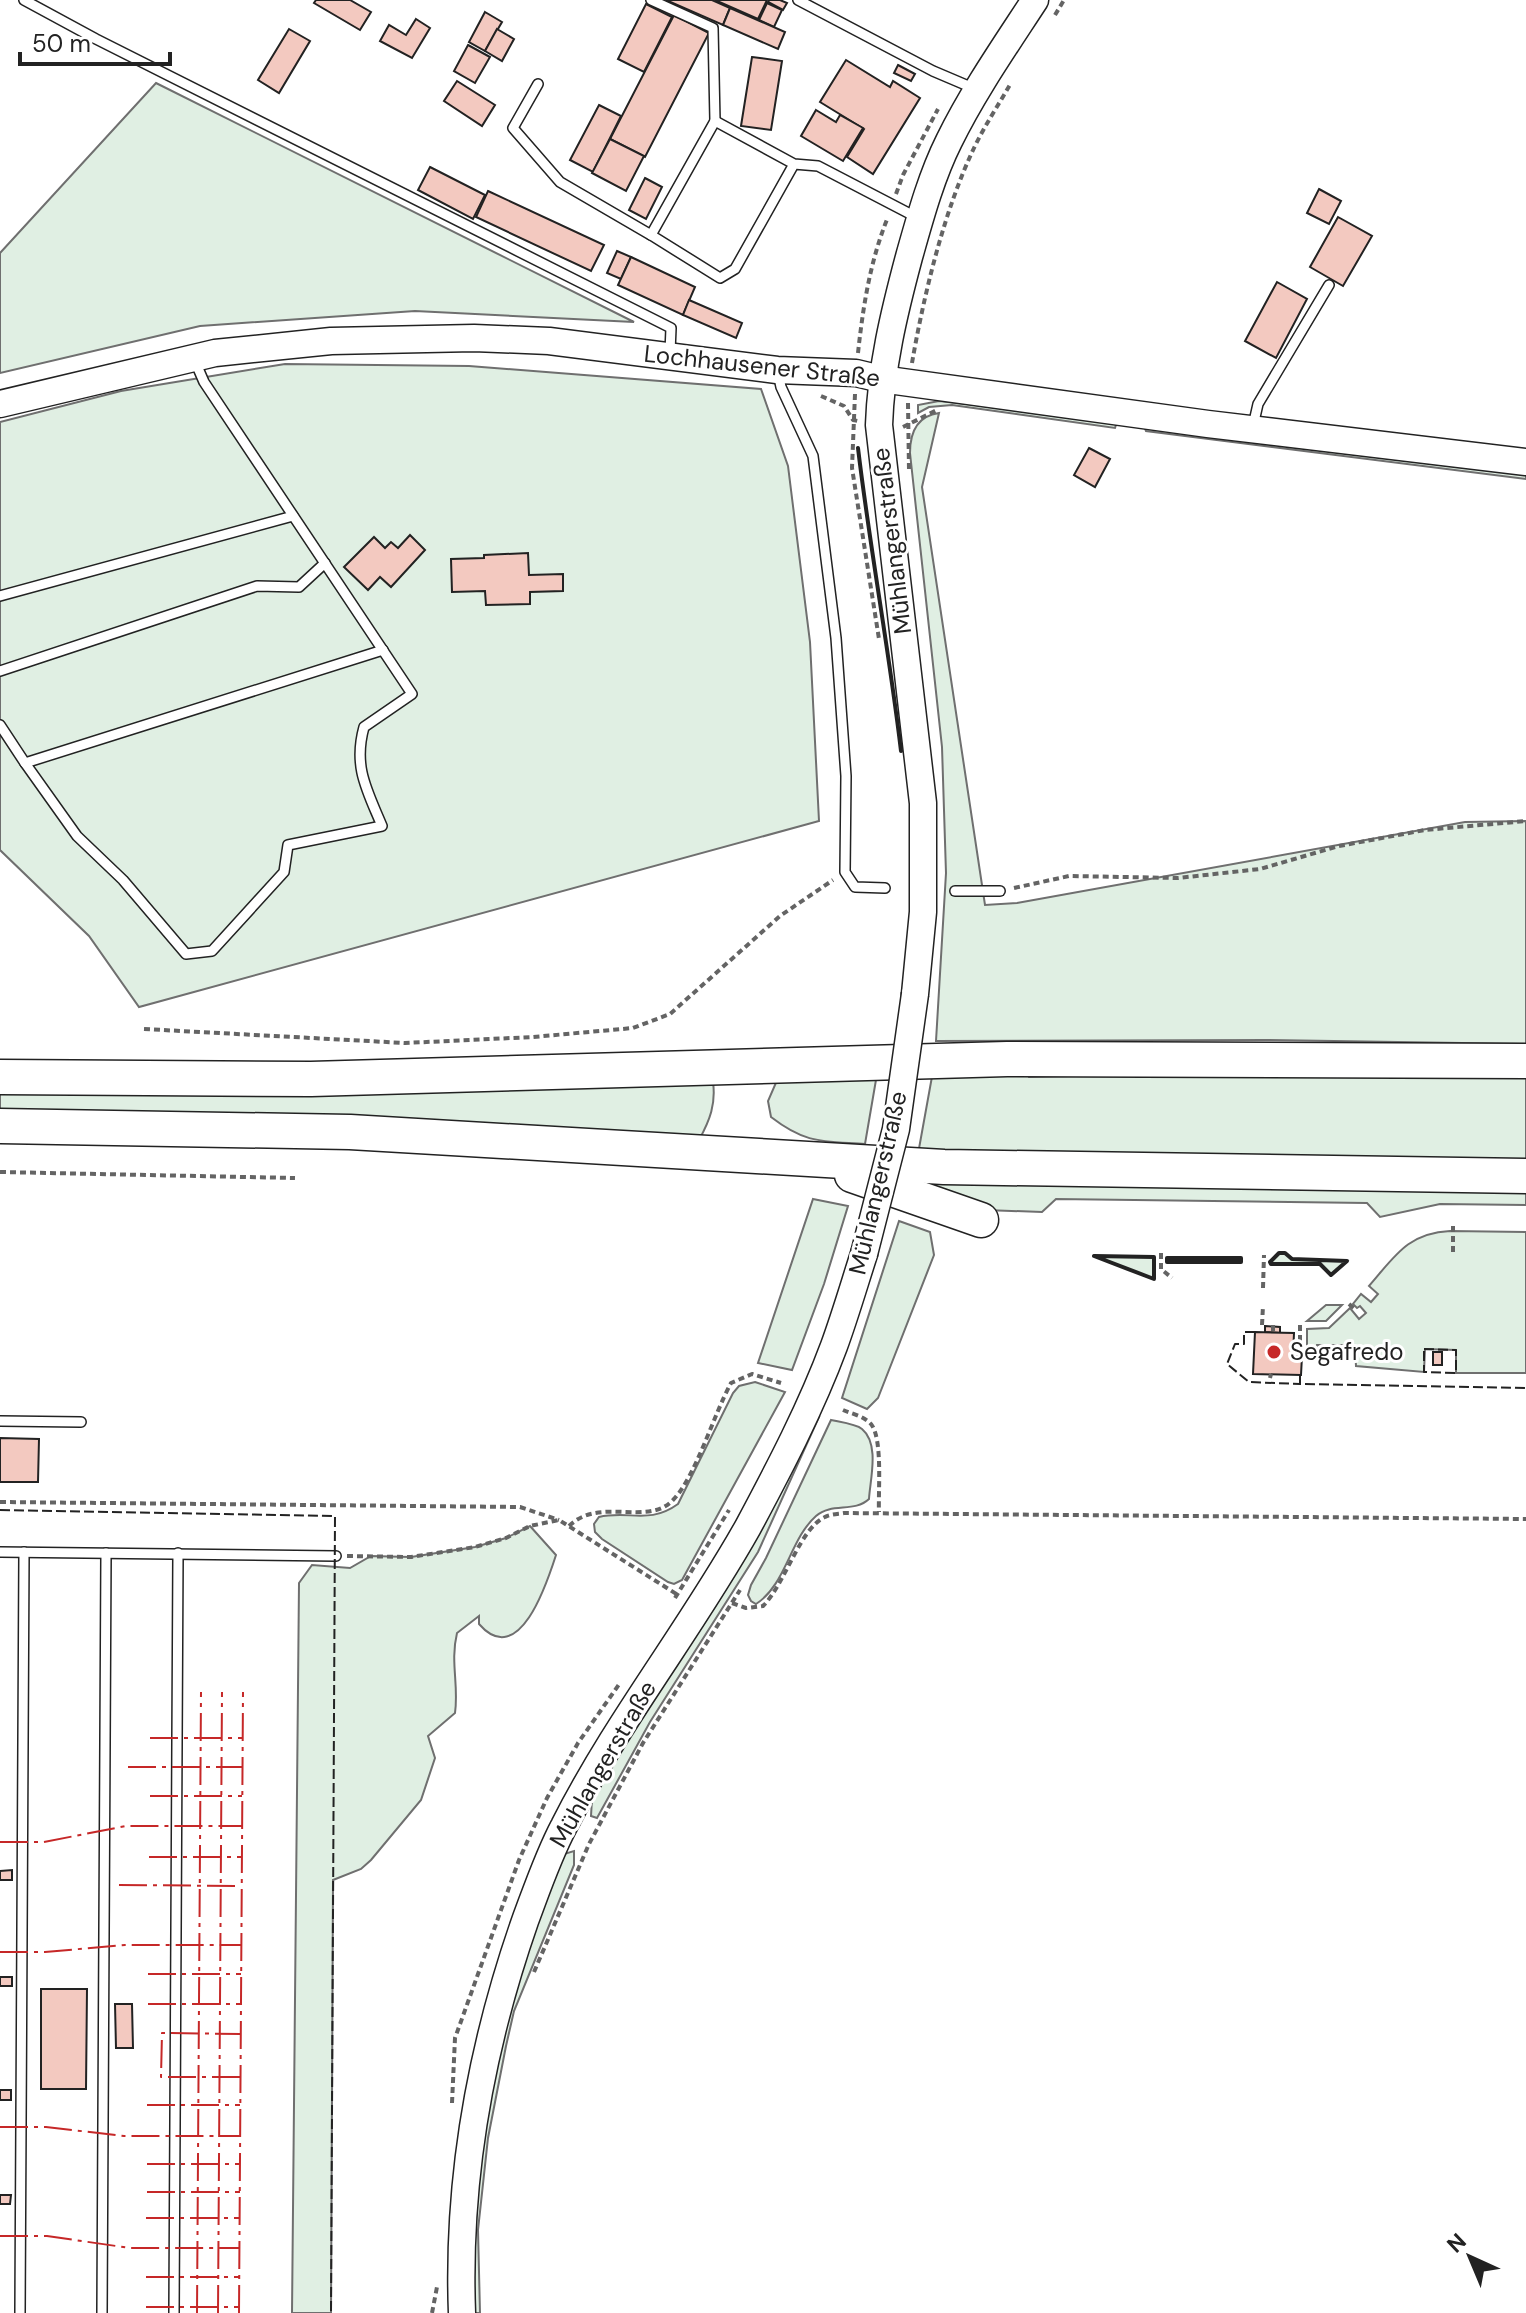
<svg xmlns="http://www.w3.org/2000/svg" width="1526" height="2313" font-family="'DM Sans',sans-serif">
<rect width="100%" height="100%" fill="#fff"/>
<g fill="#e0efe3" stroke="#6f6f6f" stroke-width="2">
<polygon points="156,83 634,322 415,311 200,326 0,373 0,253"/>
<polygon points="285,364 469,366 761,389 788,466 810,642 819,821 139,1007 89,936 0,850 0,422 121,391"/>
<polygon points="939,401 1112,420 1116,425 1115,428 952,405 929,407 918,413 918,405"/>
<path d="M939,413L922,487L985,905L1017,903L1465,822L1526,821V1044L1267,1040L936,1041L946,873L942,747L910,453C910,433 917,416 939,413Z"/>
<polygon points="1144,426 1526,473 1526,479 1146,431"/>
<polygon points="1025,1069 1029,1077 1072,1076 1076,1070 1526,1073 1526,1163 1215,1154 918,1154 933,1071"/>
<path d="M877,1074L865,1144C822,1141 806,1144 771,1117L768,1101L778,1078Z"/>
<path d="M713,1082C716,1104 710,1120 699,1140L0,1116V1087Z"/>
<polygon points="932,1183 1526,1191 1526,1205 1440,1204 1380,1217 1367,1203 1056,1199 1042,1212 985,1210 931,1191"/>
<polygon points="813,1199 848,1206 824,1284 792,1370 758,1363"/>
<polygon points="899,1221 930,1232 934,1255 878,1398 867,1409 842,1398"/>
<path d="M1450,1231L1526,1232V1373H1456V1350L1425,1349L1424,1372L1356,1366L1355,1345H1317L1316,1350H1307V1329L1329,1328L1350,1308L1359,1319L1366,1313L1360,1306L1357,1308L1353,1304L1361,1294L1371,1302L1378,1294L1369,1286C1395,1256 1408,1233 1450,1231Z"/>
<polygon points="1279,1253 1285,1253 1292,1259 1347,1261 1331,1275 1320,1264 1271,1264 1270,1262"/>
<polygon points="1094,1256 1154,1257 1154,1279"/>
<rect x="1167" y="1258" width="74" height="4"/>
<polygon points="1326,1305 1342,1305 1326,1321 1307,1321"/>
<path d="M755,1382L785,1392L682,1580L674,1584L668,1582L602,1539L595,1532L594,1524L599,1517C629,1510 649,1525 678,1504L733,1393L739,1386Z"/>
<polygon points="816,1417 819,1417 758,1552 650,1722 597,1818 591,1816 592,1799"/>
<path d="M831,1420C840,1422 856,1424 862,1429C880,1444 870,1480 869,1499C854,1513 832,1502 816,1516C790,1539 786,1585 756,1604L751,1601L748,1595L751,1585L766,1558Z"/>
<path d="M530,1526L556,1555C547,1583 519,1670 479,1624V1616L457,1633C450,1662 459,1685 455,1713L428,1736L435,1758L421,1800L371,1860L361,1869L333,1880L331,2313H292L299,1583L312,1565L350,1568L371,1556L411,1557L475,1547L506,1538Z"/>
<polygon points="574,1851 574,1865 514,2011 506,2046 488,2138 478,2230 480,2313 473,2313 472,2288 481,2139 498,2044 529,1939 564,1854"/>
</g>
<g fill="#f3c9c0" stroke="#222" stroke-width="2">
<polygon points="316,0 350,0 371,12 360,30 314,3"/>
<polygon points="666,0 712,0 730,8 723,25"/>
<polygon points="715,0 767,0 758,19"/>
<polygon points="769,0 780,0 787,3 783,10 768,2"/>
<polygon points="767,3 782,10 774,27 759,20"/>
<polygon points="646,4 672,17 644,72 618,59"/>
<polygon points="730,8 785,32 778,49 723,25"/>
<polygon points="485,12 502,22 485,51 469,42"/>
<polygon points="674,15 709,33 645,157 610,139"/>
<polygon points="416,19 430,28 412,58 380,41 389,25 406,35"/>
<polygon points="289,29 310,41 279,93 258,80"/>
<polygon points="497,29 514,39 502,61 485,51"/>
<polygon points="468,45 490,57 475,83 454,71"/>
<polygon points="752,57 782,61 771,130 741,126"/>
<polygon points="846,60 890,87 893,81 920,98 873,174 847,157 864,129 820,102"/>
<polygon points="898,65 915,74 911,81 894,73"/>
<polygon points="457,81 495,105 482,126 444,101"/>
<polygon points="599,105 621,116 593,172 570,160"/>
<polygon points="816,110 836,122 840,115 863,128 843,161 801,136"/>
<polygon points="610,139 644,156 626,191 592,173"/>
<polygon points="430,167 485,195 473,219 418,190"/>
<polygon points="645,178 662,187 646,219 629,210"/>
<polygon points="1319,189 1341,201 1329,224 1307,213"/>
<polygon points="488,191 604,245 591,271 476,217"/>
<polygon points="1338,217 1372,236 1343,286 1310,267"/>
<polygon points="617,251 631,257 621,279 607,273"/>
<polygon points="631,257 695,287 683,315 618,285"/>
<polygon points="1277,282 1307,299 1276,358 1245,341"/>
<polygon points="689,300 742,323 736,338 683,315"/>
<polygon points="1089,448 1110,459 1095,487 1074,475"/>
<polygon points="410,535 425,550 391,587 380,577 368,590 344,567 374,537 385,548 391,542 398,548"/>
<polygon points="528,553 529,575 563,574 563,591 530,592 530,604 486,605 485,591 452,592 451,559 484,558 484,555"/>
<polygon points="1265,1326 1280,1327 1280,1333 1265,1332"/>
<polygon points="1255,1332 1294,1333 1293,1356 1302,1356 1301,1375 1253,1374"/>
<rect x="1433" y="1352" width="9" height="13"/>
<polygon points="0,1438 39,1439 38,1482 0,1482"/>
<polygon points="12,1870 12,1880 0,1880 0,1871"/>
<rect x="0" y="1977" width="12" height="9"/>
<polygon points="41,1989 87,1989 86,2089 41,2089"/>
<polygon points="115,2004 132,2004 133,2048 116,2048"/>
<rect x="0" y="2090" width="11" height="10"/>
<polygon points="0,2195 11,2195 10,2204 0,2204"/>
</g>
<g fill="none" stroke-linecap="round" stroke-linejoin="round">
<g stroke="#222" stroke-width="12">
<g id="lane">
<polyline points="24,0 96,39 671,328 670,352"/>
<polyline points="651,0 713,28 715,121"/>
<polyline points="798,0 933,71 973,88"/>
<polyline points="538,84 513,128 560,182 651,235"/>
<polyline points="794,164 715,121 651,235 720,278 735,269 794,164 818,166 918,218"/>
<polyline points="778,373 781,387 813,456 836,638 846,776 845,872 855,887 885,888"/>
<polyline points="1253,426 1258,404 1329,285"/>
<polyline points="0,596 293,516"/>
<polyline points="0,671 257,586 299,587 325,563"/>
<polyline points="0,725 25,763 383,650"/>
<path d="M25,763L77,836L123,880L186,954L212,951L284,872L288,845L382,826C367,790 353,767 364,727L412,694L204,382L194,359"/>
<polyline points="955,891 1000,891"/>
<polyline points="0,1421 81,1422"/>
<polyline points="0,1552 336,1556"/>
<polyline points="20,2313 24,1552"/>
<polyline points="102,2313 106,1553"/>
<polyline points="174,2313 178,1553"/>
</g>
</g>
<g stroke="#222" stroke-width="29">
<g id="secondary">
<polyline points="0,404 215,353 331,341 474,338 549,341 777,370 856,373 881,379 1208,424 1526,462"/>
<path d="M915,994L923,912V803L879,425C881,367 894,313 909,257C920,218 931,177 949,141C973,92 1005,46 1035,0"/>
<path d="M462,2313C457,2180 481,2047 525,1921C537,1889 548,1856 564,1826C617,1721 691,1629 748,1527C779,1469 811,1408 834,1346C845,1316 854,1285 864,1254"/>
</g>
</g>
<g stroke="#222" stroke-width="37">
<g id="highway">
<polyline points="0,1077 311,1079 1007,1059 1526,1061"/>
<polyline points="0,1126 350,1132 944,1167 1526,1176"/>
<polyline points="852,1175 981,1220"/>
</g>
</g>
<g stroke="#646464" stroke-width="4" stroke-dasharray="6 4" stroke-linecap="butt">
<polyline points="1055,15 1064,0"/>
<polyline points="896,194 903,175 938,109"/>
<path d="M858,353C863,307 870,261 888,217"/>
<path d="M912,363C924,294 944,211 974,148C985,125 999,104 1011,83"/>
<polyline points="855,394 852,468 879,639"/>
<polyline points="821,396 844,406 853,420 858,421"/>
<polyline points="908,403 909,470"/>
<polyline points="903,427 937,410"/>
<polyline points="1014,888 1069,876 1178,878 1260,869 1339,846 1425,830 1526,821"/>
<polyline points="144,1029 405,1043 533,1037 633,1028 670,1014 780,916 833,880"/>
<polyline points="0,1172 295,1178"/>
<polyline points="1453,1252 1453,1225"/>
<polyline points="1161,1253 1161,1269 1172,1278"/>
<polyline points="1263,1288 1264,1255"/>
<polyline points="1349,1304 1356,1310"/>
<polyline points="1262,1325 1263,1306"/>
<polyline points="1273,1325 1273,1333"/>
<polyline points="1300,1325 1300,1351 1316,1352"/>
<polyline points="1270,1378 1271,1374"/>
<path d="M843,1410C852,1414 864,1416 871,1424C883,1439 878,1492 879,1512"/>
<polyline points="0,1502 520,1507 559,1520"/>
<path d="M569,1526C600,1496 648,1527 673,1500C695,1478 714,1414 731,1383L752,1374L781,1383"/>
<polyline points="347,1556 411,1557 475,1547 506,1538 530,1526 559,1520 678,1595"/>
<polyline points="675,1598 729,1510"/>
<path d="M732,1603L746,1608L763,1606C785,1584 800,1528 825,1517C830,1514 839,1514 844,1513L1526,1519"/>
<polyline points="534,1972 589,1844 643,1743 740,1590"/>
<polyline points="452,2103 455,2038 519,1860 547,1798 578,1743 620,1683"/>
<polyline points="432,2313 437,2287"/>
</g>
<use href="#lane" stroke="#fff" stroke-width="9"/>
<use href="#secondary" stroke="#fff" stroke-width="26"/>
<use href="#highway" stroke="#fff" stroke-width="34"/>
<g stroke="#222" stroke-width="29" stroke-linecap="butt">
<polyline id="secondary-bridge" points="864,1254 896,1129 915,994"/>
</g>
<use href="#secondary-bridge" stroke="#fff" stroke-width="26"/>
<g stroke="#222" stroke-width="2" stroke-dasharray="10 4" stroke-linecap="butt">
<polyline points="1255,1332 1244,1332 1244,1344 1235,1344 1227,1364 1249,1382 1300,1384"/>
<polygon points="1424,1349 1456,1350 1456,1373 1424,1372"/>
<polyline points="1300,1375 1300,1384 1526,1388"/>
<polyline points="0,1510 335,1516 331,2313"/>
</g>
<g stroke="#222" stroke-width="4">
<path d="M858,448C870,549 889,650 901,751"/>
<polygon points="1279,1253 1285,1253 1292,1259 1347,1261 1331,1275 1320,1264 1271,1264 1270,1262"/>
<polygon points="1094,1256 1154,1257 1154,1279"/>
<rect x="1167" y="1258" width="74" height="4"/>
</g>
<g stroke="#c62828" stroke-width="2" stroke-dasharray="28 6 4 6" stroke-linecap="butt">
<polyline points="150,1738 243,1738"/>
<polyline points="128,1767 242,1767"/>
<polyline points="150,1796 242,1796"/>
<polyline points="0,1842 44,1842 126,1826 242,1826"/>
<polyline points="149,1857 242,1857"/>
<polyline points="119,1885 238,1886"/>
<polyline points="0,1952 45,1952 125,1945 241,1945"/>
<polyline points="148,1974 241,1974"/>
<polyline points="148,2004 241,2004"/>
<polyline points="240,2077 161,2077 162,2033 241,2034"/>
<polyline points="147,2105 240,2105"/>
<polyline points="0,2127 46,2127 124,2136 240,2136"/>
<polyline points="147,2164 240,2164"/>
<polyline points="147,2192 240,2192"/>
<polyline points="146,2218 240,2218"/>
<polyline points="0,2236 47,2236 130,2248 239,2248"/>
<polyline points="146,2277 239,2277"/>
<polyline points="146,2307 239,2307"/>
<polyline points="197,2313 201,1692"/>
<polyline points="218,2313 222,1692"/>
<polyline points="239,2313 243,1692"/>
</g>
</g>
<circle fill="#c62828" stroke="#fff" stroke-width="3" cx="1274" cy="1352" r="8"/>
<g text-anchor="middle" stroke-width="6" stroke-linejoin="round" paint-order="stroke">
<g font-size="24" fill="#222" stroke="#fff">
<text transform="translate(762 366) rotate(6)" y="8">Lochhausener Straße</text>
<text transform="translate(892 541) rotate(-97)" y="8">Mühlangerstraße</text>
<text transform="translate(878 1183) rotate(-77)" y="8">Mühlangerstraße</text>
<text transform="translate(603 1764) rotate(-60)" y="8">Mühlangerstraße</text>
</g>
<g font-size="24" fill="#222" stroke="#fff" text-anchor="start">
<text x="1290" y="1360">Segafredo</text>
</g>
</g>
<g transform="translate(1470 2257) rotate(316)" stroke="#ffffff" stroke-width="6" paint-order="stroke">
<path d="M0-6L14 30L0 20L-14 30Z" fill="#222222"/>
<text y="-12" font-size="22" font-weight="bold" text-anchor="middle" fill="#222222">N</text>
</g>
<path d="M20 52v12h150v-12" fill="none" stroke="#222222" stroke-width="4"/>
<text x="32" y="52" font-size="24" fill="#222222" stroke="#ffffff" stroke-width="6" paint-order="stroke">50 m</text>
</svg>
